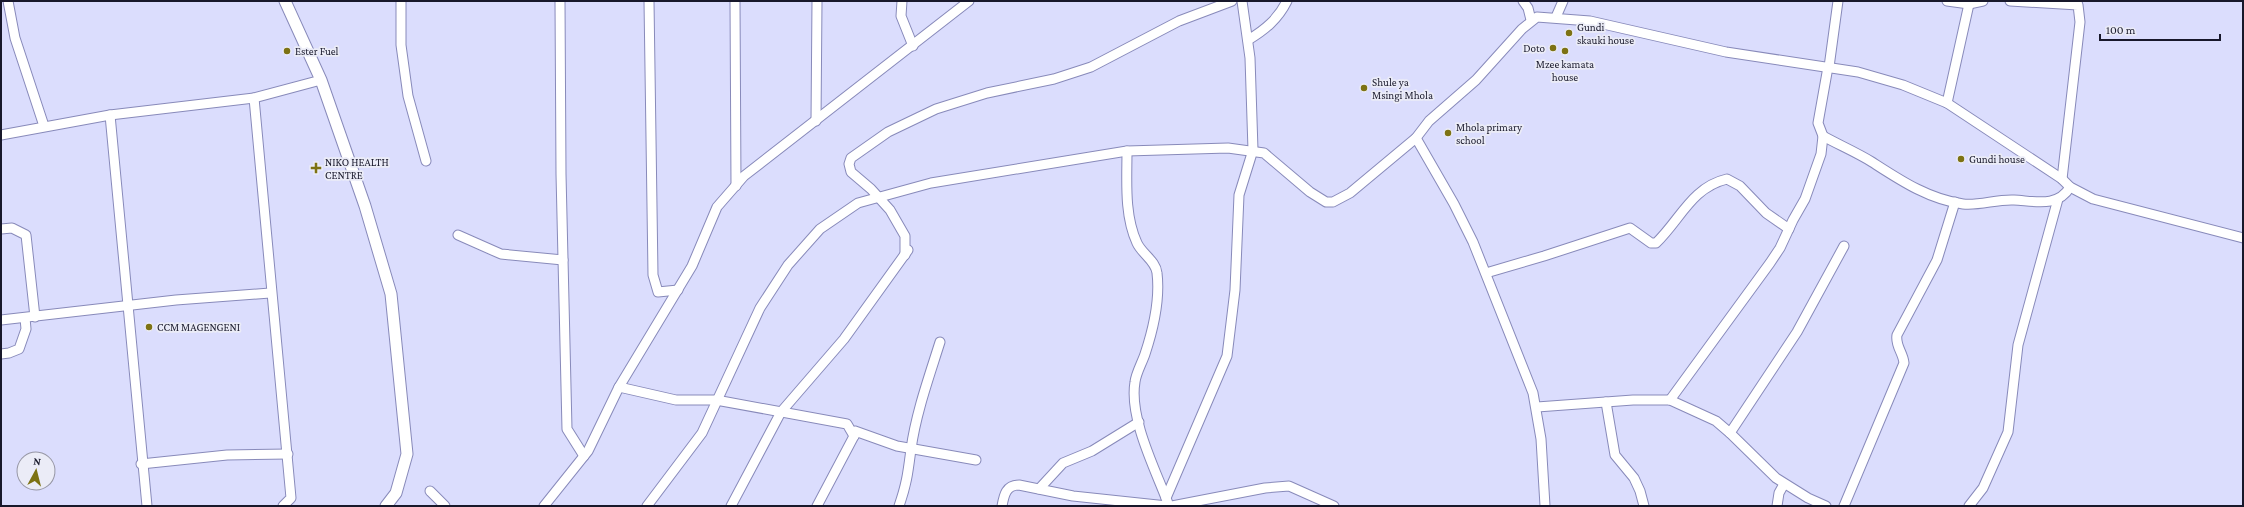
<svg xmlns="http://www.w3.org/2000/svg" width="2244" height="507" font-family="'Crimson Pro',serif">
<rect width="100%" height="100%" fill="#dbddfd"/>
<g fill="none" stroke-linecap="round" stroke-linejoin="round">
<g stroke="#888aba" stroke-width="11">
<g id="minor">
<polyline points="8,1 15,38 44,126"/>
<polyline points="401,1 401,45 408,96 426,161"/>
<polyline points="560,1 561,174 567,429 584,456"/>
<polyline points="649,1 653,275 658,292 678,290"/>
<polyline points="735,1 736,186"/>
<polyline points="902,1 901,16 913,46"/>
<polyline points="1523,1 1528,8 1531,20"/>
<polyline points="1947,1 1969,4 1983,1"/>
<polyline points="2010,1 2078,5 2080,22 2062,179"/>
<polyline points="1556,17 1563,1"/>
<path d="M1248,40C1265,30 1278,19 1287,1"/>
<polyline points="1829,67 1838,1"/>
<polyline points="254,98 291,498 283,506"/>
<polyline points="1947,103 1969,4"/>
<polyline points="110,115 147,506"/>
<polyline points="816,121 817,1"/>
<polyline points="1,135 110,115 254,98 321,80"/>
<path d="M1823,136C1839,145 1856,152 1872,162C1900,180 1928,199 1963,204C1979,206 1997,199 2014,200C2034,201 2058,208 2070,187"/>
<polyline points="1416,138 1454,204 1473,242 1533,393 1541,439 1545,506"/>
<path d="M1127,151C1127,180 1124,215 1137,243C1142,254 1156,261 1157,273C1160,298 1153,330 1145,354C1142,363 1136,373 1135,382C1129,417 1154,467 1166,498"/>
<polyline points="1,229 12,228 26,235 35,317"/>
<polyline points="458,235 501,254 563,260"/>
<polyline points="905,255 905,236 890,210 871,189 851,172 849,164 851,158 888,132 936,109 987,93 1054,79 1091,67 1179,21 1232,1"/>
<path d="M1486,273L1544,256L1630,228L1651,243H1656C1680,220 1692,187 1727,179L1740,186L1766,213L1789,229"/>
<polyline points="1,320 176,300 270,293"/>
<polyline points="1,354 9,353 19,349 26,329 25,318"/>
<polyline points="619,387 676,400 716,400 847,424 854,436 817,506"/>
<polyline points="1670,400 1770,263 1780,248 1793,220 1805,199 1821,154 1823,136 1818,123 1828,67"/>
<polyline points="1606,402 1615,455 1634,478 1640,491 1644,506"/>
<polyline points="1537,407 1633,400 1670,400 1716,421 1730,433 1776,478 1808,498 1826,506"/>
<polyline points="1730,433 1797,332 1844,246"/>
<polyline points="854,436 855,431 897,446 976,460"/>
<polyline points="141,464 227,455 288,454"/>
<polyline points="1039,489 1063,463 1092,451 1139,422"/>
<polyline points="430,491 445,506"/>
<polyline points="544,506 588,451 619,387 692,266 717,207 744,176 969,1"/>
<polyline points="647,506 702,433 760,308 788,265 820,229 858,203 931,183 1127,151 1228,148 1264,153 1310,192 1326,202 1333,202 1350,193 1416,138 1429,121 1476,80 1522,29 1537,17 1590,21 1726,52 1858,72 1903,85 1947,103 2062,179 2070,187 2093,199 2243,238"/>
<polyline points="731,506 781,412 844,339 908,250"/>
<path d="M899,506C907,483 908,472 911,449C916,413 929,377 940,342"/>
<path d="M1002,506C1004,495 1006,485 1019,485L1073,496L1167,506"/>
<polyline points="1169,506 1166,498 1227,356 1235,290 1239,195 1253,150 1250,58 1242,1"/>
<polyline points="1172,506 1265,488 1289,486 1334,506"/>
<polyline points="1777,506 1779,493 1784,484"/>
<path d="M1844,506L1904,363C1903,352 1895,346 1897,335L1937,260L1955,202"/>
<polyline points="1969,506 1983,488 2008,432 2018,345 2058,199"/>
</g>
</g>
<g stroke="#888aba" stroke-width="13">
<polyline id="major" points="285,1 321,80 365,206 391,294 407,454 396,493 386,506"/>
</g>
<use href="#minor" stroke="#fff" stroke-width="9"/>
<use href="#major" stroke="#fff" stroke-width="11"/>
</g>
<g fill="#7d7213" stroke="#ebecf7" stroke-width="1.5">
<circle cx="1569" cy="33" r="4"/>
<circle cx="1553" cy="48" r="4"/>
<circle cx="287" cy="51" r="4"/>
<circle cx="1565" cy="51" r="4"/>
<circle cx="1364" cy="88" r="4"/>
<circle cx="1448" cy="133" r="4"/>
<circle cx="1961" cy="159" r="4"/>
<path d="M314 162h4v4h4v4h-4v4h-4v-4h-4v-4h4z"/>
<circle cx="149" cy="327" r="4"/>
</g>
<g text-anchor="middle" stroke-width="3.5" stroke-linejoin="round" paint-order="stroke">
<g font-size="11" fill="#18182b" stroke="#ebecf7" text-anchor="start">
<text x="1577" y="31">Gundi<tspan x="1577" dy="13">skauki house</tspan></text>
<text x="1545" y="52" text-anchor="end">Doto</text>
<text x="295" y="55">Ester Fuel</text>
<text x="1565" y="68" text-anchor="middle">Mzee kamata<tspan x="1565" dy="13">house</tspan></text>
<text x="1372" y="86">Shule ya<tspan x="1372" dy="13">Msingi Mhola</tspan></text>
<text x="1456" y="131">Mhola primary<tspan x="1456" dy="13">school</tspan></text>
<text x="1969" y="163">Gundi house</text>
<text x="325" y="166">NIKO HEALTH<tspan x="325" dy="13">CENTRE</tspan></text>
<text x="157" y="331">CCM MAGENGENI</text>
</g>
</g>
<rect width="2244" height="507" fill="none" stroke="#18182b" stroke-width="4"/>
<g transform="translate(36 471) rotate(7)"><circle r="19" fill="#ebecf7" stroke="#9797a5"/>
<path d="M0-3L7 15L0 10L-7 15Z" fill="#7d7213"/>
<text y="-6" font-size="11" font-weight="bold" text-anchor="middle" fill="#18182b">N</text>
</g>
<path d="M2100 34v6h120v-6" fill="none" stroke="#18182b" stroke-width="2"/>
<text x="2106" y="34" font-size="12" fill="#18182b" stroke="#ebecf7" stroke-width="3" paint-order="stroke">100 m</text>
</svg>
